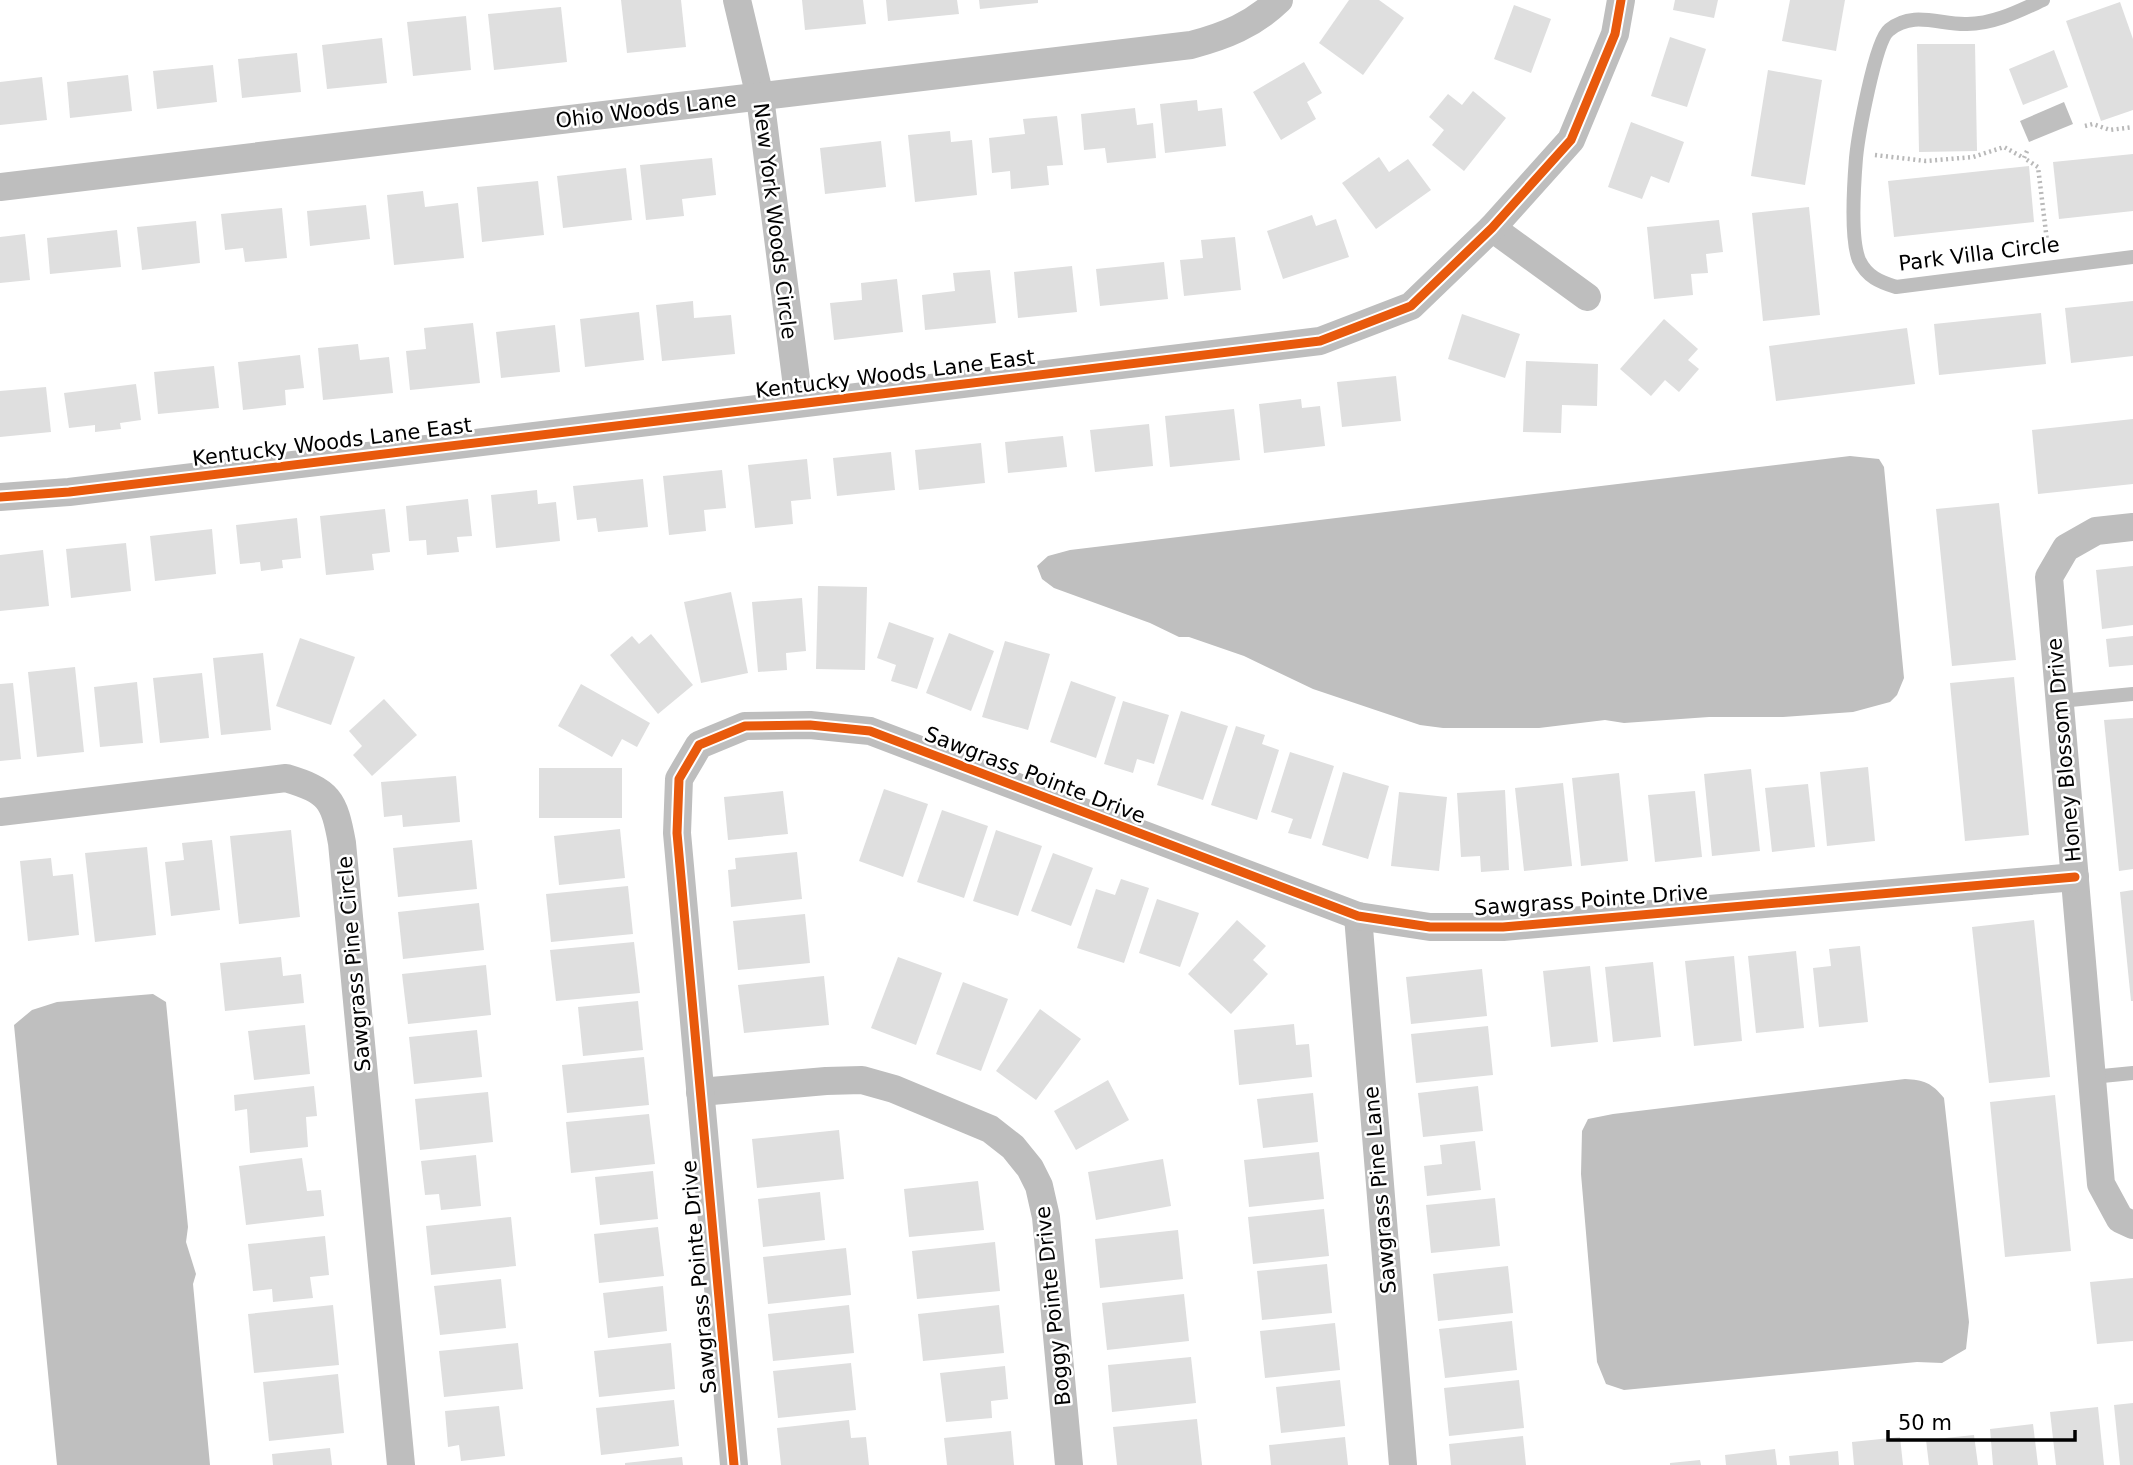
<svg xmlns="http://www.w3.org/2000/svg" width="2133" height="1465" font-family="'DejaVu Sans',sans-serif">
<rect width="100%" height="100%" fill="#fff"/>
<g fill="#bfbfbf">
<polygon points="2064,102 2073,124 2029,142 2020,121"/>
<polygon points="1850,456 1879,459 1884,467 1904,678 1897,695 1890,702 1853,712 1783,717 1709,717 1624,723 1605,720 1539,728 1443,728 1420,725 1313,689 1244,656 1189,637 1179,637 1150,623 1054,588 1042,579 1037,566 1048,556 1070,550"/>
<polygon points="153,994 166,1002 188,1227 186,1242 196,1274 193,1284 210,1465 57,1465 14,1025 32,1010 57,1002"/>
<path d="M1905,1079C1924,1080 1932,1083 1944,1098L1969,1322L1966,1349L1942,1363L1917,1362L1624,1390L1606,1384L1597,1362L1581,1174L1582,1131L1588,1119L1613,1114Z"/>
</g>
<g fill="#dfdfdf">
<polygon points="621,0 681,0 686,47 627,53"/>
<polygon points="802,0 863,0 866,24 805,30"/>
<polygon points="886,0 957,0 959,14 888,21"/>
<polygon points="979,0 1038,0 1038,3 980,9"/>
<polygon points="1349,0 1379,0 1404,18 1363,75 1319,43"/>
<polygon points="1675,0 1718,0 1714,18 1673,10"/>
<polygon points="1790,0 1845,0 1836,51 1782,41"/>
<polygon points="2120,2 2133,39 2133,110 2101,121 2066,21"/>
<polygon points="1514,5 1551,19 1531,73 1494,59"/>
<polygon points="561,7 567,62 494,70 488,14"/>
<polygon points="466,16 471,70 413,76 407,22"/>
<polygon points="1670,37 1706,49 1687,107 1651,96"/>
<polygon points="382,38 387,83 327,89 322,45"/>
<polygon points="1917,44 1975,44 1977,151 1919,152"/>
<polygon points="2054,50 2068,87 2023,105 2009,69"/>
<polygon points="297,53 301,92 242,98 238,59"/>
<polygon points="1304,62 1322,93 1307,102 1316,119 1281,140 1253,92"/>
<polygon points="213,65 217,102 157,109 153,71"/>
<polygon points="1768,70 1822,80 1805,185 1751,176"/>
<polygon points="128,75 132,111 70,118 67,82"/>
<polygon points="42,77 47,120 0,125 0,82"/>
<polygon points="1473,91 1506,118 1464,171 1432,145 1444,130 1429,117 1448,94 1462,105"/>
<polygon points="1197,100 1198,111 1222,108 1226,146 1165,153 1160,104"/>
<polygon points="1135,108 1137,125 1153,123 1156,158 1107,163 1105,148 1084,150 1081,114"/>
<polygon points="1057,116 1063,165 1047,166 1049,185 1011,189 1010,171 992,173 989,138 1025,134 1023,119"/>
<polygon points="1631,122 1684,142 1669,183 1651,176 1642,199 1608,187"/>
<polygon points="950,131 951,142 972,140 977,195 915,202 908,135"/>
<polygon points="881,141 886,187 825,194 820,148"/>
<polygon points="2133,154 2133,211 2059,219 2053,162"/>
<polygon points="1379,157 1389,172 1408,159 1431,190 1376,229 1342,183"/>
<polygon points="712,158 716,195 682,199 684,216 646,220 640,165"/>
<polygon points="2029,166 2034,222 1894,237 1888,181"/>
<polygon points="626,168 632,220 563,228 557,176"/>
<polygon points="538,181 544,235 482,242 477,187"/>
<polygon points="423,191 425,207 458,203 464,258 394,265 387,195"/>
<polygon points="366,205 370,239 310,246 307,211"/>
<polygon points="1809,207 1820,315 1763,321 1752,213"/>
<polygon points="282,208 287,258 245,262 243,248 225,250 221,214"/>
<polygon points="1312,215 1316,226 1336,219 1349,257 1283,279 1267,231"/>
<polygon points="1719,220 1723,252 1706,254 1708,273 1691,274 1693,295 1654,299 1647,227"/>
<polygon points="196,221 200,263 142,270 137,227"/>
<polygon points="117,230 121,267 50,274 47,238"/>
<polygon points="25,234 30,280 0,283 0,237"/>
<polygon points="1235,237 1241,290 1184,296 1180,260 1203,258 1201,240"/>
<polygon points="1164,262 1168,299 1100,306 1096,269"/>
<polygon points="1072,266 1077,312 1018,318 1014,272"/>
<polygon points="990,270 996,323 925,330 922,295 955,291 953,273"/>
<polygon points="897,279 903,332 834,340 830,303 862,300 861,283"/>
<polygon points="693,301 694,318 731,315 735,354 662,361 656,305"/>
<polygon points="2133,301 2133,356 2071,363 2065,308"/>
<polygon points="639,312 644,360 585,367 580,319"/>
<polygon points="2041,313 2046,364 1939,375 1934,324"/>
<polygon points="1462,314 1520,334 1505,378 1448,359"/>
<polygon points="1664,319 1698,349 1688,360 1699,369 1679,392 1665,380 1651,396 1620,369"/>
<polygon points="473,323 480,383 410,390 406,351 426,349 424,328"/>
<polygon points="555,325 560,372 501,378 496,332"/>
<polygon points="1907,328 1915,384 1776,401 1769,346"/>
<polygon points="358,344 360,360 389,357 393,393 323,400 318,348"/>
<polygon points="300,355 304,388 285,390 286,405 243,410 238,362"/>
<polygon points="1526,361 1598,364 1597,406 1562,405 1561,433 1523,432"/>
<polygon points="214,366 219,408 158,414 154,372"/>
<polygon points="1396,376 1401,421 1342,427 1337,382"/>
<polygon points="136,384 141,420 120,423 121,429 95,432 95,425 69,428 64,393"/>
<polygon points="46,387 51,432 0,437 0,391"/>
<polygon points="1301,399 1302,408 1320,406 1325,446 1264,453 1259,404"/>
<polygon points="1234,409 1240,460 1170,467 1165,416"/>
<polygon points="2133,419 2133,484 2038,494 2032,430"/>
<polygon points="1149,424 1153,466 1095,472 1090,430"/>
<polygon points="1063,436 1067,467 1008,473 1005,442"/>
<polygon points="981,443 985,483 919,490 915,450"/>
<polygon points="891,452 895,490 837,496 833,458"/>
<polygon points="807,459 811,499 791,501 793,524 755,528 748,465"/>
<polygon points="722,470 726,508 704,510 706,531 669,535 663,476"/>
<polygon points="643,479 648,527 598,532 596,518 577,520 573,486"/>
<polygon points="537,490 538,504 556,502 560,541 496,548 491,495"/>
<polygon points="468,499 472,536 457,537 459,552 427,555 426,540 409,541 406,506"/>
<polygon points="1999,503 2016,660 1952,666 1936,509"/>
<polygon points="385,509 390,552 372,554 374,570 326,575 320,516"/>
<polygon points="297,518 301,558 282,560 283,568 261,571 260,562 240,564 236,525"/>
<polygon points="212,529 216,574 155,581 150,536"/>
<polygon points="126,543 131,591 71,598 66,549"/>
<polygon points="43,550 49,606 0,611 0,555"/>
<polygon points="2133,566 2133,625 2102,629 2096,570"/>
<polygon points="818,586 867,587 865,670 816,669"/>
<polygon points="731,592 748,673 701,683 684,602"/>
<polygon points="802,598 806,651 786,653 787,670 758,672 752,602"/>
<polygon points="889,622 934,638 917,689 891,681 896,665 877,658"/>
<polygon points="949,633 994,651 971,711 926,693"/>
<polygon points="651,634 693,685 658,714 610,655 632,636 639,644"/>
<polygon points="2133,636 2133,665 2109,667 2106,639"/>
<polygon points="300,638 355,657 331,725 276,706"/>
<polygon points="1005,641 1050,654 1028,730 982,717"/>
<polygon points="263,653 271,730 221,735 213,658"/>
<polygon points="75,667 84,752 37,757 28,672"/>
<polygon points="202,673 209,738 160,743 153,678"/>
<polygon points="2014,677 2029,835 1965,841 1950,683"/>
<polygon points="1071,681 1116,697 1096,758 1050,742"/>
<polygon points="137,682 143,743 100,747 94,687"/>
<polygon points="13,683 21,759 0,761 0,684"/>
<polygon points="581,684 650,723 637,747 622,739 612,757 558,726"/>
<polygon points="384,699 417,735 372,776 353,755 362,746 349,731"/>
<polygon points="1123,701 1169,715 1154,764 1137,759 1133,773 1104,764"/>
<polygon points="1181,711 1228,726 1203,800 1157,785"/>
<polygon points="2133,718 2133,869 2119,871 2104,720"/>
<polygon points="1236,726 1265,735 1262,744 1279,750 1257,820 1211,805"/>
<polygon points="1290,752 1334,766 1311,839 1288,833 1293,819 1271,812"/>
<polygon points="1868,767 1875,841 1827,846 1820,772"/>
<rect x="539" y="768" width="83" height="50"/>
<polygon points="1751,769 1760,851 1712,856 1704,774"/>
<polygon points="1343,772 1389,786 1368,859 1322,845"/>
<polygon points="1619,773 1628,861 1581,866 1572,778"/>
<polygon points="456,776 460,822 403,827 402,815 384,817 381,782"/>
<polygon points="1563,783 1572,866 1524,871 1515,788"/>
<polygon points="1808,784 1815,847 1772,852 1765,788"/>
<polygon points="884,789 928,804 903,877 859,861"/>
<polygon points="1505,790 1509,870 1481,872 1480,856 1461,857 1457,793"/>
<polygon points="783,791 788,834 728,840 724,797"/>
<polygon points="1695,791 1702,857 1655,862 1648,795"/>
<polygon points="1399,792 1447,797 1439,871 1391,866"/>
<polygon points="942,810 988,826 964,898 917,882"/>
<polygon points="620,829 625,878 559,885 554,836"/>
<polygon points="291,830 300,917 239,924 230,836"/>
<polygon points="996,830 1042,846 1018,916 973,901"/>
<polygon points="212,840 220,910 171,916 165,862 184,860 182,843"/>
<polygon points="472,840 477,889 398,897 393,848"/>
<polygon points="147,847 156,935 95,942 85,853"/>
<polygon points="797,852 802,899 731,907 728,870 736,869 735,858"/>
<polygon points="1053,853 1093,868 1071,926 1031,911"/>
<polygon points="51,858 53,876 73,874 79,935 28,941 20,861"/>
<polygon points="1121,879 1149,888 1124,963 1077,948 1096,889 1115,895"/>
<polygon points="628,886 633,934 551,942 546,894"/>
<polygon points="2133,890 2133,1001 2131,1001 2120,892"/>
<polygon points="1157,899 1199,913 1180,967 1139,953"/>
<polygon points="479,903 484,950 403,959 398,912"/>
<polygon points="805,914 810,963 738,970 733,921"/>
<polygon points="1237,920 1266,946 1253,960 1268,974 1231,1014 1188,974"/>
<polygon points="2034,920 2050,1077 1989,1083 1972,927"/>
<polygon points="634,942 640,993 556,1001 550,950"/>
<polygon points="1860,946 1868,1022 1819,1027 1813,968 1831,966 1829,949"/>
<polygon points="1796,951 1804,1028 1756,1033 1748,956"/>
<polygon points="1734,956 1742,1041 1694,1046 1685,961"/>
<polygon points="281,957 283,976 301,974 304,1003 225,1011 220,963"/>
<polygon points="898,957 942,973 916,1045 871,1028"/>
<polygon points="1653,962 1661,1037 1613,1042 1605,967"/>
<polygon points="486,965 491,1015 408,1024 402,974"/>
<polygon points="1590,966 1598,1042 1551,1047 1543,971"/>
<polygon points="1482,969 1487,1016 1411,1024 1406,977"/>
<polygon points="824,976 829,1025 744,1033 738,985"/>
<polygon points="963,982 1008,999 981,1071 936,1054"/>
<polygon points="638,1001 643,1050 583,1056 578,1007"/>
<polygon points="1040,1009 1081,1039 1036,1100 996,1071"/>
<polygon points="1294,1024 1296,1045 1309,1044 1312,1077 1239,1085 1234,1030"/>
<polygon points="305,1025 310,1074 254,1080 248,1031"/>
<polygon points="1488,1026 1493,1075 1416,1083 1411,1034"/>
<polygon points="477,1030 482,1077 414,1084 409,1037"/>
<polygon points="644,1057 649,1105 567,1113 562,1065"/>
<polygon points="1108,1080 1129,1120 1076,1150 1054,1111"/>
<polygon points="314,1086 317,1116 306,1117 308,1147 250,1153 247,1109 235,1111 234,1095"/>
<polygon points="1478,1086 1483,1131 1423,1137 1418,1093"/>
<polygon points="488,1092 493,1142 420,1150 415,1099"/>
<polygon points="1313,1093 1318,1142 1263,1148 1257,1099"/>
<polygon points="2055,1095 2071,1251 2005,1257 1990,1102"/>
<polygon points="649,1114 655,1164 571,1173 566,1122"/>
<polygon points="839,1130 844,1179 757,1188 752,1139"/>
<polygon points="1475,1141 1481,1190 1427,1196 1424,1166 1442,1164 1440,1145"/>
<polygon points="1319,1152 1324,1199 1249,1207 1244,1160"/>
<polygon points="476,1155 481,1206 441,1210 439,1194 425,1195 421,1161"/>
<polygon points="302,1158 307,1191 321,1190 324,1216 246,1225 239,1166"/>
<polygon points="1163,1159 1171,1206 1096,1220 1088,1172"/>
<polygon points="653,1171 658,1219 600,1225 595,1177"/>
<polygon points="978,1181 984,1230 909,1237 904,1189"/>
<polygon points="820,1192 825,1240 763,1247 758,1199"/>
<polygon points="1495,1198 1500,1246 1431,1253 1426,1205"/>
<polygon points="1324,1209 1329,1256 1253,1264 1248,1217"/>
<polygon points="511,1217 516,1266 431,1275 426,1226"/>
<polygon points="658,1227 664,1276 599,1283 594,1234"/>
<polygon points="1178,1230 1183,1279 1100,1288 1095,1239"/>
<polygon points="325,1236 329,1275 310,1277 313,1298 273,1302 272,1289 253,1291 248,1244"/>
<polygon points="995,1242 1000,1291 917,1299 912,1251"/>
<polygon points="846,1248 851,1295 768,1304 763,1257"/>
<polygon points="1327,1264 1332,1313 1262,1320 1257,1271"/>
<polygon points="1508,1266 1513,1313 1438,1321 1433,1274"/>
<polygon points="2133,1278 2133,1341 2097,1344 2090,1282"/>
<polygon points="501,1279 506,1328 440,1335 434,1286"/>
<polygon points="663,1286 667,1331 608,1338 603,1293"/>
<polygon points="1184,1294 1189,1341 1107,1350 1102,1303"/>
<polygon points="333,1305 339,1365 254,1373 248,1314"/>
<polygon points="849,1305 854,1353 773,1361 768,1314"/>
<polygon points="999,1305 1004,1353 923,1361 918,1314"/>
<polygon points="1512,1321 1517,1370 1445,1378 1439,1329"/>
<polygon points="1335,1323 1340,1370 1265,1378 1260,1331"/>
<polygon points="518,1343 523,1389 444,1397 439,1351"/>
<polygon points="671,1343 675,1389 599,1397 594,1351"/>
<polygon points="1191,1357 1196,1403 1112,1412 1108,1365"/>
<polygon points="851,1363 856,1410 778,1418 773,1371"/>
<polygon points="1005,1366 1008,1399 991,1401 992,1418 946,1422 940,1373"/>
<polygon points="338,1374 344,1433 269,1441 263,1382"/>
<polygon points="1340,1380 1345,1426 1281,1433 1276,1387"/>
<polygon points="1519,1380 1524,1428 1449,1436 1444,1388"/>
<polygon points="674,1400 679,1446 601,1455 596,1408"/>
<polygon points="2133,1403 2133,1465 2120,1465 2114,1405"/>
<polygon points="499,1406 505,1456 461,1461 459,1445 448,1447 445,1411"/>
<polygon points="2098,1407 2104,1465 2056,1465 2050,1412"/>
<polygon points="1197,1419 1202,1465 1117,1465 1113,1427"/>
<polygon points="849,1420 851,1438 866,1437 869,1465 781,1465 777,1428"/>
<polygon points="2033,1424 2038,1465 1993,1465 1990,1429"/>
<polygon points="1011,1431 1014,1465 947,1465 944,1438"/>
<polygon points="1974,1435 1978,1465 1929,1465 1926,1440"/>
<polygon points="1523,1436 1526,1465 1451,1465 1449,1444"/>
<polygon points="1345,1437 1348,1465 1271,1465 1269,1445"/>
<polygon points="1900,1437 1903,1465 1854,1465 1852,1442"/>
<polygon points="330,1448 332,1465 273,1465 272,1454"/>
<polygon points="1775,1449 1777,1465 1726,1465 1725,1455"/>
<polygon points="1838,1451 1839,1465 1790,1465 1789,1456"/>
<polygon points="682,1457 683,1465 625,1465 625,1463"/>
<polygon points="1700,1460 1701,1465 1670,1465 1670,1463"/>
</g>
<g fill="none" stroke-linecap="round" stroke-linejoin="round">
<g stroke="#b9b9b9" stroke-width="4.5" stroke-dasharray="2 3.5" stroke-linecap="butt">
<polyline points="2085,126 2093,124 2110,130 2133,127"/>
<polyline points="2027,151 2024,158 2038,167 2048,249"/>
<polyline points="1875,155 1926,161 1973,157 2004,147 2024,158"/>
</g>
<g stroke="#bebebe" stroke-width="14">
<path d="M2043,0C2019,11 1994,24 1967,24C1940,25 1913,10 1889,30C1875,41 1858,137 1856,158C1854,183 1850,238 1859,260C1867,277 1880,282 1896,287L2133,257"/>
<polyline points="2060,701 2133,694"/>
<polyline points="2092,1077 2133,1073"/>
</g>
<g stroke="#bebebe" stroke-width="28">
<polyline points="737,0 760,97 799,402"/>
<path d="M0,187L1191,45C1225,36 1253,25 1279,0"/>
<polyline points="1492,228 1587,297"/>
<polyline points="0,497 69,492 1320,341 1411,306 1492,228 1571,140 1615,34 1621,0"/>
<polyline points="2133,527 2096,531 2066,548 2049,577 2101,1184 2120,1219 2133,1225"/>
<path d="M0,812L286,778C329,791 334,799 342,843L401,1465"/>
<polyline points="1358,916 1403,1465"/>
<polyline points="700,1092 826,1081 862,1080 894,1089 990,1129 1013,1147 1030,1168 1039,1186 1046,1217 1069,1465"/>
<polyline points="734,1465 677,833 679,779 699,745 745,726 810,725 870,731 1358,916 1430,927 1503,927 2075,877"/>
</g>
<g stroke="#fff" stroke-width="13">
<g id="cycleway">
<polyline points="0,497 69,492 1320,341 1411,306 1492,228 1571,140 1615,34 1621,0"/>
<polyline points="734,1465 677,833 679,779 699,745 745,726 810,725 870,731 1358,916 1430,927 1503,927 2075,877"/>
</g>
</g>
<use href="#cycleway" stroke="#e8590c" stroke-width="9"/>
</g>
<g text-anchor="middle" stroke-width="5" stroke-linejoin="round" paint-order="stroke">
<g font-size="21" fill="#000" stroke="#fff">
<text transform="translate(646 110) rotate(-7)" y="7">Ohio Woods Lane</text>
<text transform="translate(775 221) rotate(83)" y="7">New York Woods Circle</text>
<text transform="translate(1979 254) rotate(-7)" y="7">Park Villa Circle</text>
<text transform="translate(895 374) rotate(-7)" y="7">Kentucky Woods Lane East</text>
<text transform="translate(332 442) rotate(-7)" y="7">Kentucky Woods Lane East</text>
<text transform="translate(2064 750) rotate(-95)" y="7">Honey Blossom Drive</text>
<text transform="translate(1035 775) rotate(21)" y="7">Sawgrass Pointe Drive</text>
<text transform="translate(1591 900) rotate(-4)" y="7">Sawgrass Pointe Drive</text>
<text transform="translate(354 964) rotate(-95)" y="7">Sawgrass Pine Circle</text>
<text transform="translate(1380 1190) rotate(-95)" y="7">Sawgrass Pine Lane</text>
<text transform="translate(699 1277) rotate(-95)" y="7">Sawgrass Pointe Drive</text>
<text transform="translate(1053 1306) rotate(-96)" y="7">Boggy Pointe Drive</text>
</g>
</g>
<path d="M1888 1430v10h187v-10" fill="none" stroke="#000000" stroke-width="3.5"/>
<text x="1898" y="1430" font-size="21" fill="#000000" stroke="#ffffff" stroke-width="5" paint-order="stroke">50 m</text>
</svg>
